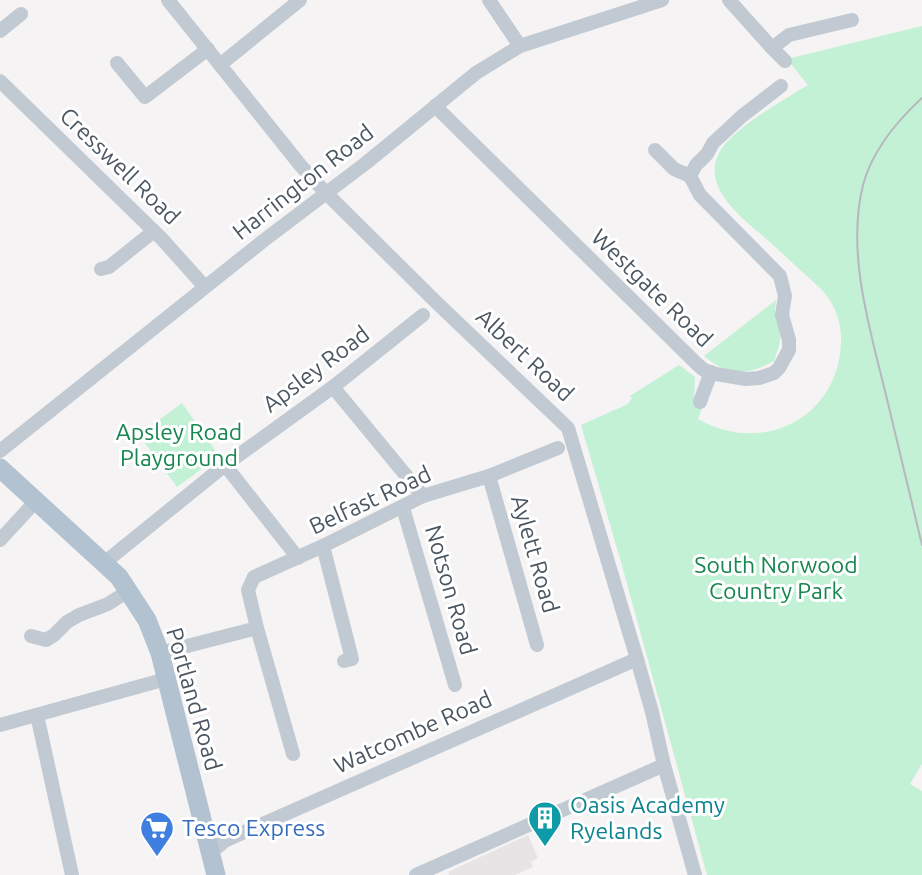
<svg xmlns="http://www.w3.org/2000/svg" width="922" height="875" font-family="Ubuntu,sans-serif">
<rect width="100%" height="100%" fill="#f5f3f3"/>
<polygon fill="#e6e4e5" points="528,835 538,858 531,862 533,867 515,875 449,875 448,872"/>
<g fill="#c3f1d5">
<path d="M922,26V764L910,784L922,791V875H707L621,562L581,425L628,404L632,398L630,396L679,365L695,377L694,399L704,403L698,419C762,456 839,418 841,342C842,322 835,304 821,289C804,273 787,258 770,242C745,220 696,186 722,148C736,127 785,99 808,85L787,59Z"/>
<path d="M776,300L775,311L781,334L779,346L774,361C747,376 728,376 704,356Z"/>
<polygon points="182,403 219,456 177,487 139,435"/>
</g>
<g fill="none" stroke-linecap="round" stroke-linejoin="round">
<g stroke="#c1cad2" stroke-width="14">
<polyline points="168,0 301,166 326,193 437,303 568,428 637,659 652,712 664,765 695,875"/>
<polyline points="489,0 520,46"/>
<polyline points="729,0 772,48 789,35 852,20"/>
<polyline points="0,31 21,14"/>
<polyline points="772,48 785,61"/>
<polyline points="117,63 145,97 208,49"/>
<polyline points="221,64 300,0"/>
<polyline points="0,81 162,239 205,287"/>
<polyline points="435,106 698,365 704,370 716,374 746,379 759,378 774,373 779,368 789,350 789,340 782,315 785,296 780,276 700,195 690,176 696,165 707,154 713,143 742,116 781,86"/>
<polyline points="655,150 674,169 690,176"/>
<polyline points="101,269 109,267 154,231"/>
<polyline points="333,387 423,496"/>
<polyline points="700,402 711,372"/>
<polyline points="0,451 263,241 366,163 476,73 520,46 662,0"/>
<polyline points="225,465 298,558"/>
<polyline points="489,476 537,645"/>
<polyline points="403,508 455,685"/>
<polyline points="0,540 36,501"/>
<polyline points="323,546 352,659 344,661"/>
<polyline points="104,563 225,465 333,387 423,315"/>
<polyline points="31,636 46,640 54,635 67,622 79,615 108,604 128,591"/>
<polyline points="160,653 257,628"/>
<polyline points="37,715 72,875"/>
<polyline points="0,725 166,679"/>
<polyline points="293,754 257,628 248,590 254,577 323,546 423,496 489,476 558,448"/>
<polyline points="210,850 219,846 224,841 637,659"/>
<polyline points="416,875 664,765"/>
</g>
<polyline stroke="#b3c2d1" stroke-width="19" points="0,468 119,577 147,620 160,653 216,875"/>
<path stroke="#b5b8bd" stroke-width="2" d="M922,98C896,122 872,151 863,185C846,253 870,329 886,395C898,445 910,495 922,545"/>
</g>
<defs>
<g id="building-pin" transform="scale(1.75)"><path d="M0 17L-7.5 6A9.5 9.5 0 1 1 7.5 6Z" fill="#0f9aa8" stroke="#fff"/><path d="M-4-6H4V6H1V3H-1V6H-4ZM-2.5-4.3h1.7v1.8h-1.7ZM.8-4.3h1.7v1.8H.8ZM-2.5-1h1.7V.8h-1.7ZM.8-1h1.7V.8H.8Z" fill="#fff"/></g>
<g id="supermarket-pin" transform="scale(1.75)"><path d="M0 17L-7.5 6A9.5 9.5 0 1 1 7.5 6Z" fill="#3f7fe0" stroke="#fff"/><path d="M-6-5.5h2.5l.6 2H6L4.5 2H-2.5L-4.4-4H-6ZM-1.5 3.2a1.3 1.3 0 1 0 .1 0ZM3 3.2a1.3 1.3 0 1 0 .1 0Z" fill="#fff"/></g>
</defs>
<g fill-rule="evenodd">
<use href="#building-pin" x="545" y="818"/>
<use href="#supermarket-pin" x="157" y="828"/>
</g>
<g text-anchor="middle" stroke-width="6" stroke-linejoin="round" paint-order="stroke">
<g font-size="23" fill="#4a5661" stroke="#fff">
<text transform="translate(120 166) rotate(44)" y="8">Cresswell Road</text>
<text transform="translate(303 182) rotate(-38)" y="8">Harrington Road</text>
<text transform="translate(652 288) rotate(44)" y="8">Westgate Road</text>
<text transform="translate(525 355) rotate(43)" y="8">Albert Road</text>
<text transform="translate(316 369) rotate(-37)" y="8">Apsley Road</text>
<text transform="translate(370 500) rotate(-25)" y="8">Belfast Road</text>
<text transform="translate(535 554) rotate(74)" y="8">Aylett Road</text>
<text transform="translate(451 590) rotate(74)" y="8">Notson Road</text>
<text transform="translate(194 699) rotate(74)" y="8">Portland Road</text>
<text transform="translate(413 732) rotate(-24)" y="8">Watcombe Road</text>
</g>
<g font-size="23" fill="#17864f" stroke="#fff">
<text x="179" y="440">Apsley Road<tspan x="179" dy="26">Playground</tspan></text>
<text x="776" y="573">South Norwood<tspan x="776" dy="26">Country Park</tspan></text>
</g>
<g font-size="23" fill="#0d838f" stroke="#fff" text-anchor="start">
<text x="570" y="813">Oasis Academy<tspan x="570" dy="26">Ryelands</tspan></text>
</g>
<g font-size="23" fill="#366cbe" stroke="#fff" text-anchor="start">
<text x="182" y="836">Tesco Express</text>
</g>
</g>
</svg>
